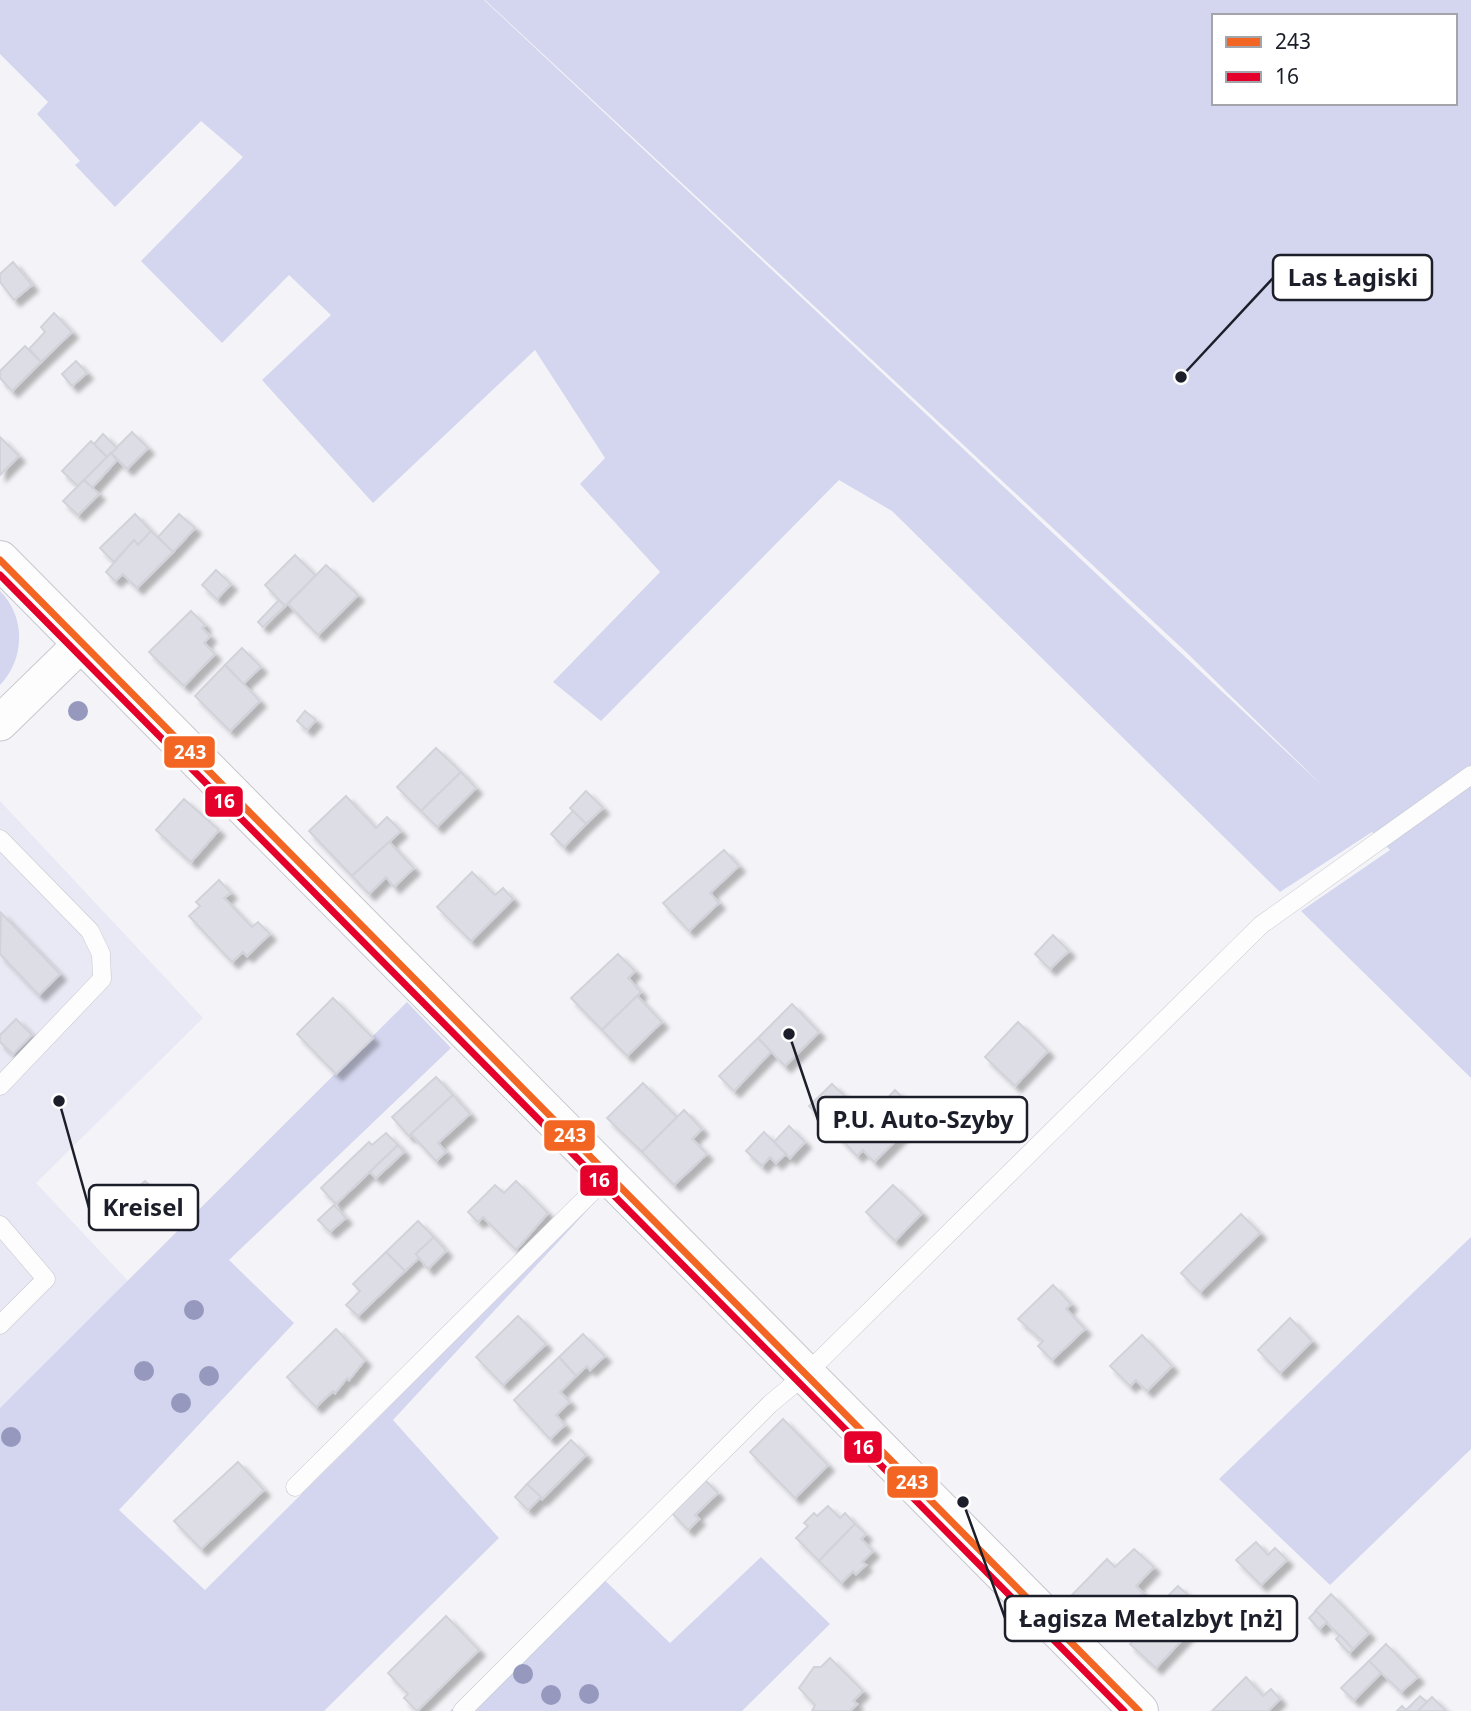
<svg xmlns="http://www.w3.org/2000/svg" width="1471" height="1711" font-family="'Noto Sans',sans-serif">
<defs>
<filter id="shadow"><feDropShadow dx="6" dy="6" stdDeviation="2" flood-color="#0004"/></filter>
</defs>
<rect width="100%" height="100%" fill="#f4f4f8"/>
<polygon fill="#e8e9f4" points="0,801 203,1018 36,1183 129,1282 0,1408"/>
<g fill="#d3d6ee" fill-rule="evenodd">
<path d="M0,0H484L1325,788L1185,651L485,0H1471V1078L1301,911L1390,850L1372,832L1280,892L892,511L839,480L601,721L553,682L660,572L580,484L605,458L535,350L373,503L262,380L331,315L289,275L222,343L141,261L243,157L201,121L115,207L75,165L80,161L37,114L48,102L0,54ZM1214,16H1455V103H1214Z"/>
<path d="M0,591C26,617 25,659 0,685Z"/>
<polygon points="407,1002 451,1048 229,1260 294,1323 119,1510 205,1590 597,1200 393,1420 499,1538 324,1711 0,1711 0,1408"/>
<polygon points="1471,1237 1471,1449 1330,1585 1219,1479"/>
<polygon points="761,1557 830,1624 742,1711 450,1711 593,1569 670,1643"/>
</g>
<g fill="#dcdde5" stroke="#d1d2da" stroke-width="2" filter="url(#shadow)">
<polygon points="13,262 32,285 14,300 0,282 0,274"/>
<polygon points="54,313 72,332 41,362 29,349 45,332 41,327"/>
<polygon points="25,346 41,362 12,391 0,378 0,371"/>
<polygon points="76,361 87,373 72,386 62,374"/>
<polygon points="132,432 148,448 127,469 111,453"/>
<polygon points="103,434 117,448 107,457 94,444"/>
<polygon points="0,437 19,456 0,475"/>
<polygon points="91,441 107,457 78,486 62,471"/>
<polygon points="111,453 117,460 92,488 84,480"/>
<polygon points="84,480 99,494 78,515 63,501"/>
<polygon points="135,514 152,532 138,545 134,540 114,562 100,548"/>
<polygon points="179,514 195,528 173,552 158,537"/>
<polygon points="151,531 173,552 137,588 123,574 115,581 106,572 134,540 138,545"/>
<polygon points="295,555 316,576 285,606 265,585"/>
<polygon points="326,565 358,595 318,635 288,604"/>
<polygon points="216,570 231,584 217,599 202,585"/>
<polygon points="279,600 285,606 263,627 258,622"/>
<polygon points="191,611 205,625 202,628 210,636 204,643 215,654 184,686 149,652"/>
<polygon points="242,648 261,667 243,684 225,665"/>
<polygon points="225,665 260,701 230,731 195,696"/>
<polygon points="305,711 316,720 307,730 297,721"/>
<polygon points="436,748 461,772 421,811 397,787"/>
<polygon points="461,772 476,788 437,827 421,811"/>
<polygon points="586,791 603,808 586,824 570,808"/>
<polygon points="346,796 376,828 387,817 401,831 352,876 309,831"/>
<polygon points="184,799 219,830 191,862 156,830"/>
<polygon points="573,811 586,824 564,847 551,834"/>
<polygon points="389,842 414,868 394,887 386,877 369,894 352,876"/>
<polygon points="724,850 739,866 710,893 719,903 689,931 663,903"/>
<polygon points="472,872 495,895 503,888 513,899 471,941 437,907"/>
<polygon points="219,880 231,893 224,898 252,927 258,922 270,934 247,956 243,952 232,962 189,916 200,906 196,902"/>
<polygon points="1,913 60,974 39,995 0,954"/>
<polygon points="1053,935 1069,951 1050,969 1035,954"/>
<polygon points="618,954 635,971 628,978 641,992 602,1030 571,998"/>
<polygon points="637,996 662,1022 627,1056 602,1030"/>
<polygon points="333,998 373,1038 336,1074 297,1034"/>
<polygon points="792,1004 819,1032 785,1066 758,1038"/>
<polygon points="16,1019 32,1035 13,1054 0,1042 0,1035"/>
<polygon points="1018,1022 1048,1051 1015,1086 985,1057"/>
<polygon points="758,1038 771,1052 734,1091 719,1076"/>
<polygon points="436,1077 453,1095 409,1136 392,1117"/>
<polygon points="643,1083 677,1117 642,1152 607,1118"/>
<polygon points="832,1084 847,1098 839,1106 859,1127 844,1142 809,1106"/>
<polygon points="895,1090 921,1116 874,1162 863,1150 857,1156 844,1142 872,1116 883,1126 894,1115 883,1103"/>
<polygon points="453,1095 470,1114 438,1143 446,1152 436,1161 411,1134"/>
<polygon points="684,1110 702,1129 692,1139 707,1154 674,1185 642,1152"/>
<polygon points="789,1126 805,1142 790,1158 774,1142"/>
<polygon points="764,1132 786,1154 776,1163 770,1157 762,1166 746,1151"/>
<polygon points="386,1133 398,1145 336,1204 321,1188 369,1142 372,1145"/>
<polygon points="398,1145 404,1152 376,1178 370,1172"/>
<polygon points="145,1181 155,1190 131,1211 122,1201"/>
<polygon points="516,1181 548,1213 516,1250 483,1217 478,1222 468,1212 495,1185 504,1193"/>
<polygon points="893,1185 922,1213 895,1241 866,1212"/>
<polygon points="334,1205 346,1218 330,1232 318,1220"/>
<polygon points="1241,1214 1260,1233 1200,1292 1181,1273"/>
<polygon points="418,1221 434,1237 416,1254 420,1257 405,1271 386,1252"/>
<polygon points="434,1237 446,1251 428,1269 416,1254"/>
<polygon points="386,1252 405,1271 358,1316 346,1305 360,1291 353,1284"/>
<polygon points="1053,1285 1071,1304 1066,1309 1085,1329 1052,1360 1038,1346 1043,1341 1018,1319"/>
<polygon points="518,1316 546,1344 503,1385 476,1357"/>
<polygon points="1290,1318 1312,1341 1280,1373 1258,1350"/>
<polygon points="336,1329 365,1360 349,1380 347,1378 335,1393 333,1391 316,1407 287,1377"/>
<polygon points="583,1334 605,1356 590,1370 587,1366 576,1376 559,1357"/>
<polygon points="1142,1335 1172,1366 1147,1391 1136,1380 1130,1386 1110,1366"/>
<polygon points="559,1357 576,1376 560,1392 570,1402 556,1415 565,1425 550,1439 514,1400"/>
<polygon points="783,1419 828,1465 795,1498 750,1452"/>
<polygon points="571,1440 586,1455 542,1499 527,1484"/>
<polygon points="238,1462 264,1490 201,1549 174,1521"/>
<polygon points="704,1479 718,1493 695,1515 699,1519 688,1530 671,1512"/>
<polygon points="527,1484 541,1497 528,1510 515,1497"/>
<polygon points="828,1506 840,1518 845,1513 855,1524 819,1561 796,1538 808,1526 804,1523 814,1513 817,1516"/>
<polygon points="855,1524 866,1534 861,1539 873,1551 862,1562 866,1565 856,1574 853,1571 841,1583 819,1561"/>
<polygon points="1256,1542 1268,1555 1275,1548 1287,1560 1261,1585 1236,1560"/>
<polygon points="1134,1549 1154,1567 1136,1586 1143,1593 1123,1613 1116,1607 1098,1625 1071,1596 1107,1559 1115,1567"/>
<polygon points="1178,1586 1202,1608 1196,1615 1201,1620 1195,1626 1166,1598"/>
<polygon points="1331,1594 1369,1633 1353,1649 1315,1611"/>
<polygon points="1170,1602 1195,1626 1156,1668 1130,1644"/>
<polygon points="1316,1611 1327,1622 1319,1629 1309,1618"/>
<polygon points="446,1616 479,1650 417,1711 404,1698 408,1694 388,1673"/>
<polygon points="1340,1635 1353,1649 1349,1653 1336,1639"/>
<polygon points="1386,1644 1418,1677 1401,1692 1369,1661"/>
<polygon points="830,1658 863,1691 853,1701 857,1704 850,1711 812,1711 815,1705 799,1688 814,1667 821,1667"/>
<polygon points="1369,1661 1381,1673 1354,1700 1341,1688"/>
<polygon points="1246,1677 1263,1696 1271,1689 1280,1699 1268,1711 1212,1711"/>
<polygon points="1420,1696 1427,1702 1418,1711 1397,1711 1402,1706 1406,1710"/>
<polygon points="1432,1697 1446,1711 1418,1711"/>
</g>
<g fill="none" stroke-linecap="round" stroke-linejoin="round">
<g stroke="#c6c7cf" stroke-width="19">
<g id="service">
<polyline points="0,839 90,931 101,954 102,979 0,1086"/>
<polyline points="0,1225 46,1279 0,1325"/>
<polyline points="295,1487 609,1175"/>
<polyline points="462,1711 770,1404 806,1374 1261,925 1471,775"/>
</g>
</g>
<g stroke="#c6c7cf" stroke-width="37">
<polyline id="minor" points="0,723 82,643"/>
</g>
<g stroke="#c6c7cf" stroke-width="40">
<polyline id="tertiary" points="0,560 1139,1711"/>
</g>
<use href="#service" stroke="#fdfdfe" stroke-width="18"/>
<use href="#minor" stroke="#fdfdfe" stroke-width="35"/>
<use href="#tertiary" stroke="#fdfdfe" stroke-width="38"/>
<g stroke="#fff" stroke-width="12">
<polyline id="bus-1" points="0,560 1139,1711"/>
</g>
<g stroke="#fff" stroke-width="12">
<polyline id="bus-2" points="0,575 1124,1711"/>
</g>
<use href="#bus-1" stroke="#f26522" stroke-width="7"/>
<use href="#bus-2" stroke="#e4002b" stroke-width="7"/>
</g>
<g fill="#9698be">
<circle cx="78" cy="711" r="10"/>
<circle cx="194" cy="1310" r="10"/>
<circle cx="144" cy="1371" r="10"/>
<circle cx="209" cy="1376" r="10"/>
<circle cx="181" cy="1403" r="10"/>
<circle cx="11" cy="1437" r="10"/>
<circle cx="523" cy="1674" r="10"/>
<circle cx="589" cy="1694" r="10"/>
<circle cx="551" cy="1695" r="10"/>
</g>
<path fill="none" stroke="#1c1e2a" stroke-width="2.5" d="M1181 377L1273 278M789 1034L818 1120M59 1101L89 1208M963 1502L1005 1618"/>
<g fill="#1c1e2a" stroke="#fff" stroke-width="2.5">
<circle cx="1181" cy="377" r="7"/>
<circle cx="789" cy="1034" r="7"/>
<circle cx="59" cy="1101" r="7"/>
<circle cx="963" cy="1502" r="7"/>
</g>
<g fill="#fff" stroke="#1c1e2a" stroke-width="2.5">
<rect x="1273" y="255" width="159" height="45" rx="7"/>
<rect x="818" y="1097" width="209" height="45" rx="7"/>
<rect x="89" y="1185" width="109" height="45" rx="7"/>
<rect x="1005" y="1596" width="292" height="45" rx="7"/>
</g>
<g font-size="24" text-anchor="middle" font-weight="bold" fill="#1c1e2a">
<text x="1353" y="286">Las Łagiski</text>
<text x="923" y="1128">P.U. Auto-Szyby</text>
<text x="143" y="1216">Kreisel</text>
<text x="1151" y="1627">Łagisza Metalzbyt [nż]</text>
</g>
<g stroke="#fff" stroke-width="2.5">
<rect x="163" y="735" width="53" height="34" rx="7" fill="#f26522"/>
<rect x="204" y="785" width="40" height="33" rx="7" fill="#e4002b"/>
<rect x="543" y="1119" width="53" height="33" rx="7" fill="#f26522"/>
<rect x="579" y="1164" width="40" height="33" rx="7" fill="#e4002b"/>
<rect x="843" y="1430" width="40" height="34" rx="7" fill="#e4002b"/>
<rect x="886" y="1465" width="53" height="34" rx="7" fill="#f26522"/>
</g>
<g font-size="19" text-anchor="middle" font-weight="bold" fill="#fff">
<text x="190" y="759">243</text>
<text x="224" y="808">16</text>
<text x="570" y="1142">243</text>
<text x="599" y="1187">16</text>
<text x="863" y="1454">16</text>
<text x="912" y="1489">243</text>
</g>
<rect x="1212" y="14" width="245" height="91" fill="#ffffff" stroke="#a4a5aa" stroke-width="2"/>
<rect x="1226" y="37" width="35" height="10" fill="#f26522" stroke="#a4a5aa" stroke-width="2"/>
<text x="1275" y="49" font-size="21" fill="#1c1e2a">243</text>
<rect x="1226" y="72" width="35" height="10" fill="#e4002b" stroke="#a4a5aa" stroke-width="2"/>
<text x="1275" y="84" font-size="21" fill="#1c1e2a">16</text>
</svg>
